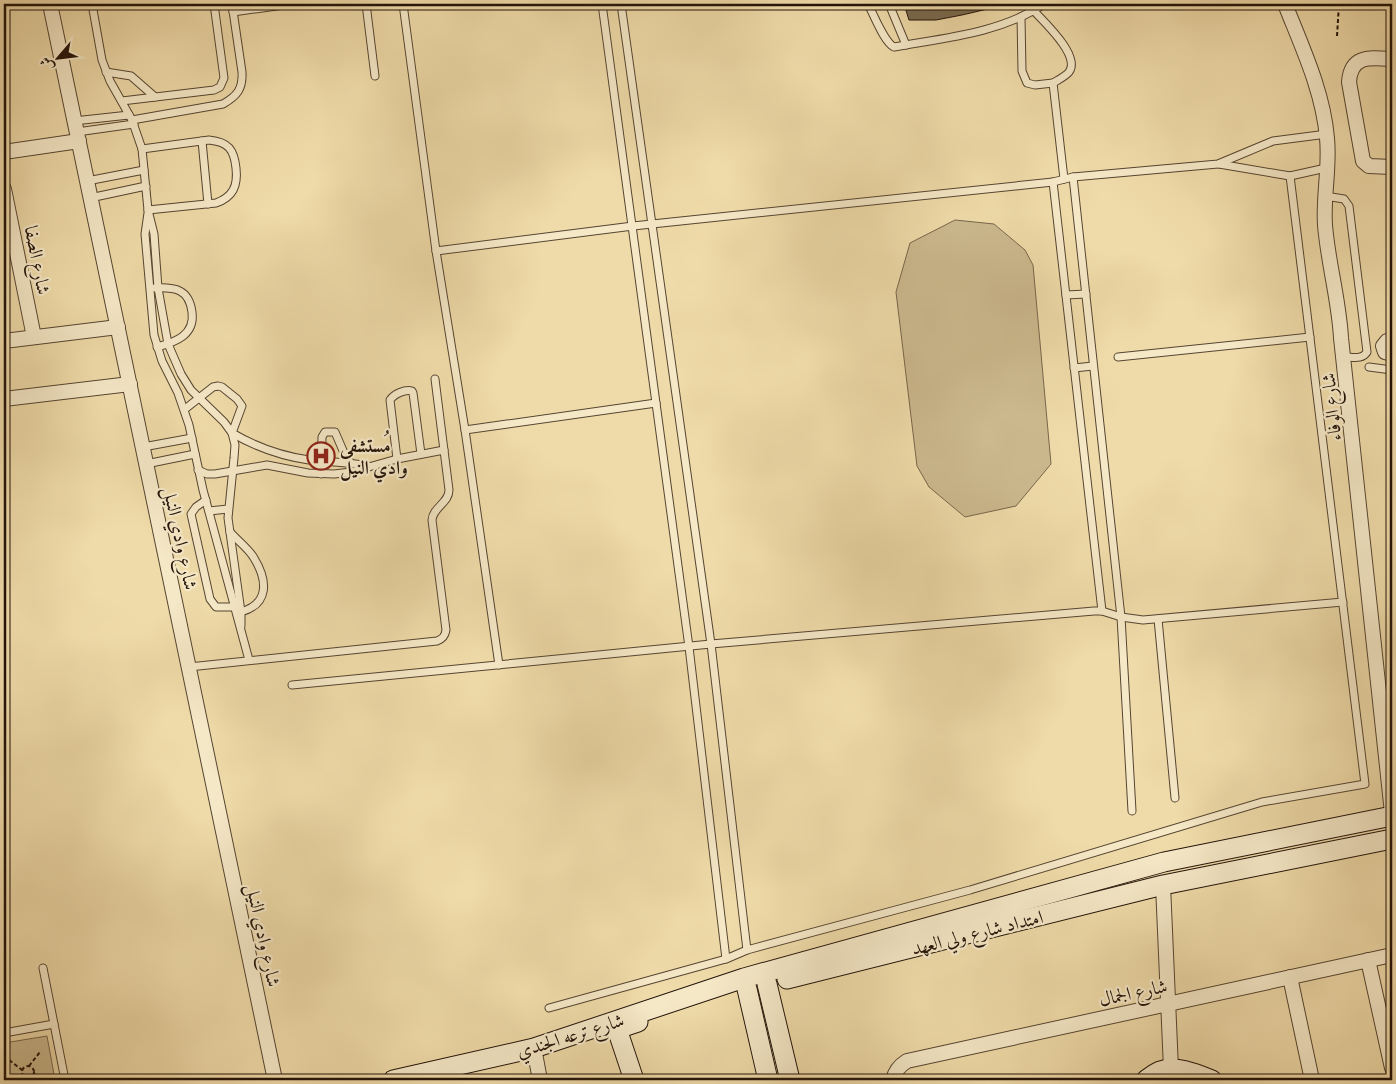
<svg xmlns="http://www.w3.org/2000/svg" width="1396" height="1084" font-family="'Sorts Mill Goudy',Amiri,serif">
<rect width="100%" height="100%" fill="#efdba9"/>
<filter id="stains"><feTurbulence type="fractalNoise" baseFrequency=".004" numOctaves="4"/><feColorMatrix values="0 0 0 0 .2 0 0 0 0 .09 0 0 0 0 .02 0 0 0 .5 -.17"/></filter>
<radialGradient id="worn" r=".72"><stop offset=".6" stop-color="#630" stop-opacity="0"/><stop offset="1" stop-color="#630" stop-opacity=".3"/></radialGradient>
<g fill="#ccb98e" stroke="#78664c">
<polygon points="955,220 994,224 1025,250 1033,265 1051,464 1016,506 965,517 929,487 917,466 896,292 910,243"/>
<polygon points="47,1036 55,1080 4,1080 4,1043"/>
</g>
<g fill="none" stroke-linecap="round" stroke-linejoin="round">
<g stroke="#564531" stroke-width="9">
<g id="lane">
<polyline points="92,4 102,60 110,81 132,120 142,149 148,210 154,234 158,288 168,344 181,374 191,390 224,422 232,433 235,445 234,458 228,518 241,612 241,626"/>
<polyline points="366,4 375,76"/>
<polyline points="403,4 436,251 465,430 499,665"/>
<polyline points="602,4 689,647 726,959"/>
<polyline points="621,4 711,644 747,950"/>
<path d="M868,4C874,15 884,42 894,47C944,38 1001,33 1044,4"/>
<polyline points="889,4 906,45"/>
<path d="M1034,11C1044,22 1081,56 1069,72C1066,76 1058,80 1053,83"/>
<polyline points="233,12 291,4"/>
<polyline points="1021,17 1022,71 1027,83 1035,85 1053,83 1064,179"/>
<polyline points="106,72 131,76 155,97"/>
<polyline points="122,101 214,90 220,87 224,78 214,4"/>
<path d="M132,120L223,104C237,96 243,89 242,72L232,4"/>
<polyline points="74,121 129,115"/>
<polyline points="77,132 134,124"/>
<polyline points="202,141 208,204"/>
<path d="M142,149L209,140C229,142 234,150 236,168C238,186 233,197 216,203L148,210"/>
<polyline points="1219,164 1290,176 1326,168"/>
<polyline points="1073,177 1121,617 1132,811"/>
<polyline points="87,181 144,170"/>
<polyline points="1053,182 1102,611"/>
<path d="M1325,196L1344,199L1349,206L1367,352C1362,360 1353,357 1344,357"/>
<polyline points="90,198 146,186"/>
<polyline points="148,213 145,234 154,335 162,361 178,393 189,425 203,490 249,660"/>
<polyline points="436,251 633,226 1053,182 1073,177 1218,164 1273,141 1327,134"/>
<path d="M155,288C175,287 189,289 192,312C195,335 176,342 157,347"/>
<polyline points="1066,295 1086,294"/>
<polyline points="1118,357 1310,337"/>
<polyline points="1369,367 1392,370"/>
<polyline points="1074,368 1093,366"/>
<path d="M185,409L213,387L218,386L222,387L237,399L242,406L232,433C256,447 281,456 309,460C329,462 348,462 368,466"/>
<polyline points="465,430 656,403"/>
<polyline points="143,447 192,438"/>
<path d="M397,459L390,400C394,394 405,389 412,391L413,393L421,454"/>
<polyline points="146,464 195,454"/>
<polyline points="198,470 207,474 215,474 267,465 308,473 334,474 351,472 397,459 444,450"/>
<polyline points="321,474 322,437 325,432 335,432 344,453 350,462"/>
<polyline points="206,500 196,507 191,514 210,599 216,607 234,607"/>
<polyline points="209,511 228,509"/>
<path d="M230,532C237,540 249,549 254,558C268,581 269,604 241,612"/>
<polyline points="1158,619 1175,798"/>
<path d="M189,667L437,641C443,639 445,636 446,630L432,520C433,507 449,503 449,490L435,379"/>
<polyline points="292,685 711,644 1094,611 1102,611 1121,617 1143,620 1343,602"/>
<polyline points="43,968 65,1080"/>
<polyline points="549,1008 726,959 747,950 970,890 1262,802 1365,784 1290,176"/>
<polyline points="4,1033 54,1024"/>
</g>
</g>
<g stroke="#564531" stroke-width="16">
<g id="street">
<polyline points="50,4 275,1080"/>
<path d="M1285,4C1302,47 1323,91 1327,138C1330,167 1323,196 1325,225C1328,263 1339,300 1341,338L1392,813"/>
<path d="M1392,59C1371,58 1351,54 1349,82L1363,161L1369,166L1392,167"/>
<polyline points="4,152 79,141"/>
<polyline points="4,189 34,337"/>
<polyline points="1392,340 1387,341 1383,346 1385,352 1392,354"/>
<polyline points="4,341 118,327"/>
<polyline points="4,399 130,384"/>
<polyline points="1163,885 1171,1069"/>
<polyline points="1368,960 1392,1068"/>
<polyline points="1290,977 1312,1080"/>
<polyline points="534,1048 540,1080"/>
<path d="M893,1080C895,1071 899,1066 907,1061L1392,955"/>
</g>
</g>
<g stroke="#231309" stroke-width="21">
<g id="secondary">
<polyline points="787,979 1163,885 1392,839"/>
<polyline points="767,984 790,1080"/>
<polyline points="747,989 768,1080"/>
<polyline points="393,1080 534,1048 744,978 1164,862 1392,816"/>
<polyline points="634,1080 618,1032 623,1027 638,1022"/>
<path d="M1146,1080C1150,1077 1155,1073 1160,1071C1176,1065 1197,1074 1212,1080"/>
</g>
</g>
<g stroke="#231309" stroke-width="2" stroke-dasharray="4 2.5" stroke-linecap="butt">
<polyline points="1337,36 1339,4"/>
<polyline points="4,1056 22,1070"/>
<circle cx="28" cy="1072" r="6"/>
<polyline points="29,1066 40,1052"/>
<polyline points="35,1074 43,1080"/>
</g>
<use href="#lane" stroke="#f5e8c7" stroke-width="7"/>
<use href="#street" stroke="#f5e8c7" stroke-width="14"/>
<use href="#secondary" stroke="#f5e8c7" stroke-width="19"/>
</g>
<polygon fill="#796a4f" stroke="#231309" points="904,4 1009,4 962,15 936,20 909,20"/>
<polygon fill="#8d7b5c" stroke="#231309" points="904,4 935,4 904,5"/>
<defs>
<g id="hospital-ring" transform="scale(1.4375)"><circle r="9.5" fill="#f5e8c7" stroke="#8f2418" stroke-width="1.5"/><path d="M-5-5h3v3.5h4V-5h3V5h-3V1.5h-4V5h-3Z" fill="#8f2418"/></g>
</defs>
<g fill-rule="evenodd">
<use href="#hospital-ring" x="321" y="456"/>
</g>
<g text-anchor="middle" stroke-width="4.5" stroke-linejoin="round" paint-order="stroke">
<g font-size="19" fill="#231309" stroke="#f5e8c7">
<text transform="translate(38 260) rotate(79)" y="7">شارع الصفا</text>
<text transform="translate(1331 407) rotate(-96)" y="7">شارع الوفاء</text>
<text transform="translate(181 538) rotate(78)" y="7">شارع وادي النيل</text>
<text transform="translate(977 932) rotate(-14)" y="7">امتداد شارع ولي العهد</text>
<text transform="translate(264 935) rotate(78)" y="7">شارع وادي النيل</text>
<text transform="translate(1133 992) rotate(-12)" y="7">شارع الجمال</text>
<text transform="translate(570 1035) rotate(-17)" y="7">شارع ترعه الجندي</text>
</g>
<g font-size="19" font-weight="bold" fill="#231309" stroke="#f5e8c7" text-anchor="start">
<text x="340" y="452">مُستشفى<tspan x="340" dy="22">وادي النيل</tspan></text>
</g>
</g>
<rect width="1396" height="1084" fill="none" stroke="#efdba9" stroke-width="20"/>
<rect x="5" y="5" width="1386" height="1074" fill="none" stroke="#231309" stroke-width="2.5"/>
<rect x="10" y="10" width="1376" height="1064" fill="none" stroke="#231309"/>
<g transform="translate(58 58) rotate(242)" stroke="#f5e8c7" stroke-width="4" paint-order="stroke">
<path d="M0-4L9 19L0 12L-9 19Z" fill="#231309"/>
<text y="-8" font-size="14" font-weight="bold" text-anchor="middle" fill="#231309">ش</text>
</g>
<rect width="100%" height="100%" filter="url(#stains)"/>
<rect width="100%" height="100%" fill="url(#worn)"/>
</svg>
